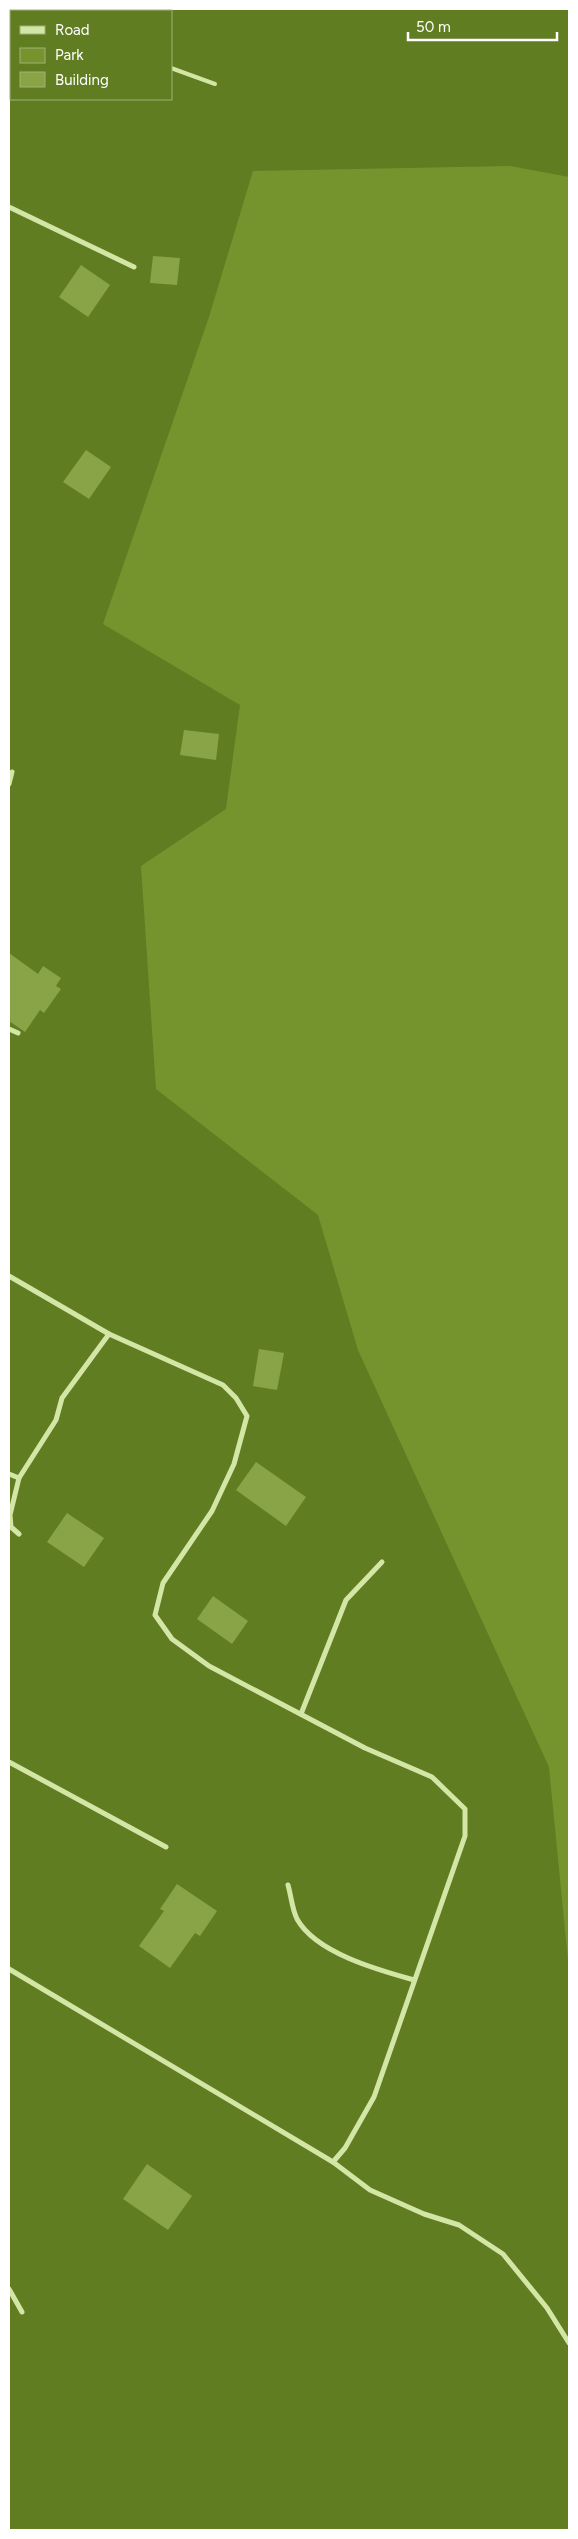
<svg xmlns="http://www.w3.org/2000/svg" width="578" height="2539" font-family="Figtree,sans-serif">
<rect width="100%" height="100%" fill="#617d22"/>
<polygon fill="#76942d" points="510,166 569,177 569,1971 549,1767 358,1350 318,1215 156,1089 141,866 226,809 240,705 103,624 209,317 253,171"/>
<g fill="#88a446">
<polygon points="153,256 180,258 177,285 150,283"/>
<polygon points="81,265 110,285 88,317 59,297"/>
<polygon points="86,450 111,467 89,499 63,482"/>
<polygon points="184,730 219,734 216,760 180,755"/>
<polygon points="9,953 38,974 43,966 61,978 56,986 61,989 44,1013 40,1010 25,1032 9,1021"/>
<polygon points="259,1349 284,1353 277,1390 253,1386"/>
<polygon points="256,1462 306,1497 286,1526 236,1490"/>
<polygon points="67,1513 104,1538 84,1567 47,1542"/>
<polygon points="213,1596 248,1621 232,1644 197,1619"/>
<polygon points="177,1884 217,1911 200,1936 195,1933 170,1968 139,1946 164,1911 160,1909"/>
<polygon points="147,2164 192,2196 168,2230 123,2199"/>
</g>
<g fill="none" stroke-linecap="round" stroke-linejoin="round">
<g stroke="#d3e6a6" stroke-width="4">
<polyline points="37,9 41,11"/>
<polyline points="171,68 215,84"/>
</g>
<g stroke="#d3e6a6" stroke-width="5">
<polyline points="21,11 22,9"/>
<polyline points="9,30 11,26"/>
<polyline points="9,207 134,267"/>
<polyline points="9,784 12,772"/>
<polyline points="9,1029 18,1033"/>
<polyline points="9,1276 109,1334 223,1385 236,1398 247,1416 234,1464 212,1511 163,1583 155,1615 172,1639 209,1666 365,1748 432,1777 465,1809 465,1836 374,2097 345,2148 333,2162 9,1969"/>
<polyline points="9,1474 19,1478"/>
<polyline points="19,1534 11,1527 10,1515 19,1478 56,1420 62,1398 109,1334"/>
<polyline points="301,1714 346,1600 382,1562"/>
<polyline points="9,1762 166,1847"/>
<path d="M288,1885C291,1895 292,1909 297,1919C316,1953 378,1970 414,1980"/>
<polyline points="333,2162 370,2190 424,2214 459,2225 503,2254 547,2308 569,2343"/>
<polyline points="9,2289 22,2312"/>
</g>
</g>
<rect width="578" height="2539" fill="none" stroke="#ffffff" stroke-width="20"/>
<rect x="10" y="10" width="162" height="90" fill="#617d22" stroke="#a0b17a"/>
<rect x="20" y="26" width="25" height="8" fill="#d3e6a6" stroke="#a0b17a"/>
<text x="55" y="35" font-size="15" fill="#ffffff">Road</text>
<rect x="20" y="48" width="25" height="15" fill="#76942d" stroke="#a0b17a"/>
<text x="55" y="60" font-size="15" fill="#ffffff">Park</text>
<rect x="20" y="72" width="25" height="15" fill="#88a446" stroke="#a0b17a"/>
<text x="55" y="85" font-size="15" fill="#ffffff">Building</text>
<path d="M408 32v8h149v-8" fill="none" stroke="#ffffff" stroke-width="2.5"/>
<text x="416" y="32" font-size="15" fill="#ffffff" stroke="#617d22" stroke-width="4" paint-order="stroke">50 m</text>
</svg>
